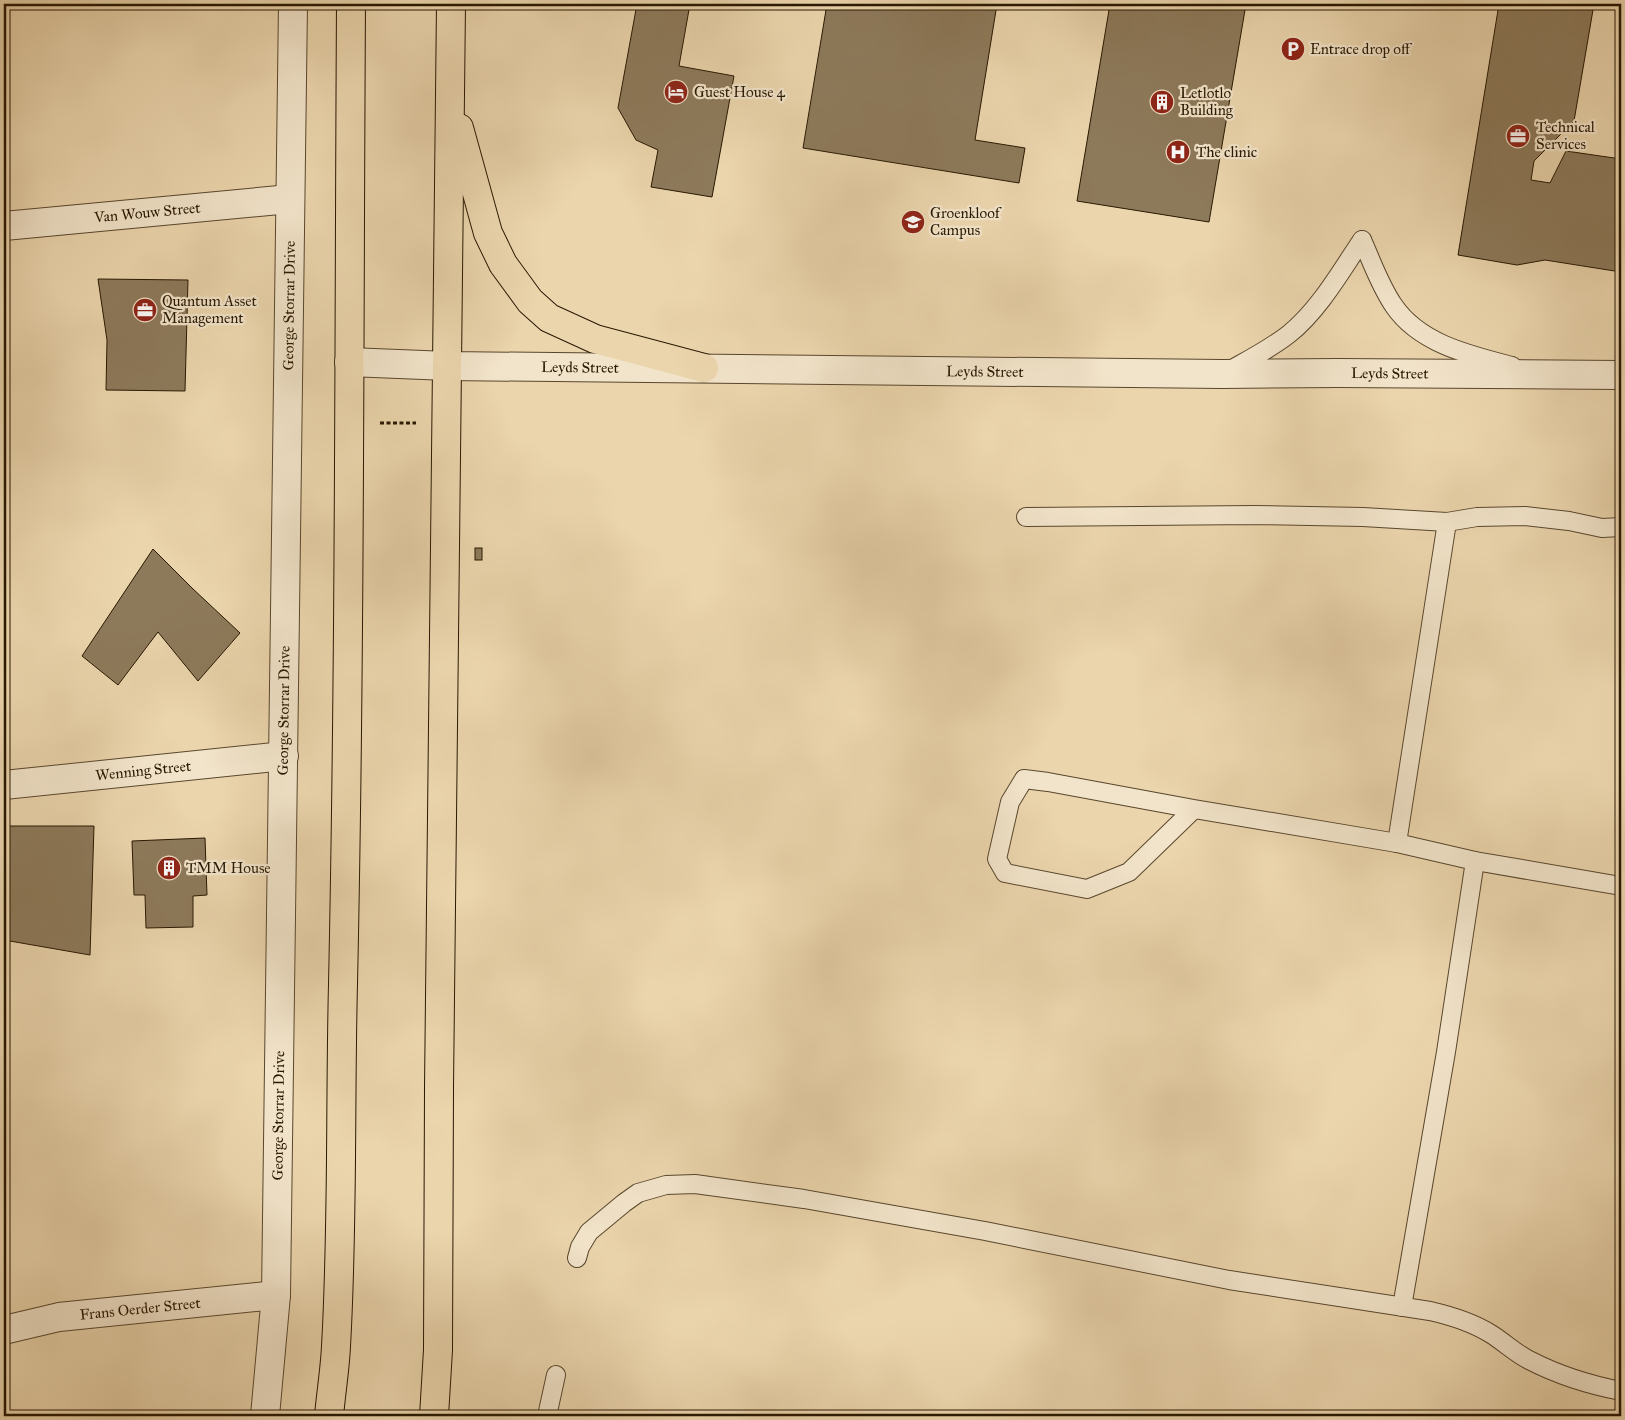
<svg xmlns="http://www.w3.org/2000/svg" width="1625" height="1420" font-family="'IM FELL Great Primer',serif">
<rect width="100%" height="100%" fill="#ebd5ad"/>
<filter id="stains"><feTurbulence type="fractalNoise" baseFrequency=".004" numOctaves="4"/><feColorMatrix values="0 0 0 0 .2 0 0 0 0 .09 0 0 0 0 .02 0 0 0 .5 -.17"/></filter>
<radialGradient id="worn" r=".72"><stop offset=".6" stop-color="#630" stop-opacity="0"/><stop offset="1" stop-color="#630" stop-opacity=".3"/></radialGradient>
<g fill="#8d7a5b" stroke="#281802">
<polygon points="637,4 690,4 679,66 734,76 712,197 651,187 658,150 636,140 618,108"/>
<polygon points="827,4 997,4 975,140 1025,148 1019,183 803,148"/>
<polygon points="1110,4 1246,4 1209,222 1077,201"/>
<polygon points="1499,4 1594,4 1574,121 1534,161 1531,180 1550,183 1566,151 1621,159 1621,272 1545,260 1517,265 1458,255"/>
<polygon points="98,279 188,280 185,391 106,390 107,340"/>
<rect x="475" y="548" width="7" height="12"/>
<polygon points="153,549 192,588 240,633 198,681 158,632 118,685 82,656"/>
<polygon points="6,826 94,826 90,955 4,940 4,844"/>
<polygon points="205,838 207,895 193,896 193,927 146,928 145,895 134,895 132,841"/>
</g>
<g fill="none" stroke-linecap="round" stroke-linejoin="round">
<g stroke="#59472d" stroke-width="20">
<g id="service">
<path d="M1362,240C1372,262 1380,286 1394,306C1420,344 1470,355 1512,366"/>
<path d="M1227,372C1248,360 1270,349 1289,334C1319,310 1341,271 1362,240"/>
<polyline points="1026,517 1254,515 1363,517 1447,522 1477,517 1525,516 1569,521 1602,528 1621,527"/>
<polyline points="1194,809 1129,872 1087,889 1005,873 997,859 1010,802 1024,779 1048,782 1194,809 1397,843 1475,861 1446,1052 1402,1307"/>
<polyline points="1397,843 1447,522"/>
<polyline points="1475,861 1621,886"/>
<path d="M577,1258L580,1247L589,1232L624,1203L638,1193L666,1185L695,1184L804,1199L985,1231L1229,1280L1430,1311C1452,1316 1472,1322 1491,1334C1504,1342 1515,1353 1529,1360C1558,1375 1590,1385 1621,1391"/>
<polyline points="547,1416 556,1375"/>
</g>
</g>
<g stroke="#59472d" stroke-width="30">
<g id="minor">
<path id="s1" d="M4,226L290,199"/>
<path id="s2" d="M349,362L448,366L1222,374L1338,373L1621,375"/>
<path id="s3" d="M4,785L284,756"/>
<path id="s4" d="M4,1330L59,1317L276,1295"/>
<path id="s5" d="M265,1416L276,1295L293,4"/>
</g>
</g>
<g stroke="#281802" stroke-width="30">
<g id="primary">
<polyline points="459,128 488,233 503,264 530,301 549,318 595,339 704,368"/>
<path d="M329,1416C331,1393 335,1369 336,1346C343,1225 340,1104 343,984C350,657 349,330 351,4"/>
<polyline points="434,1416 438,1350 439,1088 451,4"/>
</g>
</g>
<polyline stroke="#281802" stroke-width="3" stroke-dasharray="4 2.5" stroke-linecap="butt" points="380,423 416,423"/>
<use href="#service" stroke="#f2e4ca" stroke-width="18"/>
<use href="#minor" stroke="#f2e4ca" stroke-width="28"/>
<use href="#primary" stroke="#ebd5ad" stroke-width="28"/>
</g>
<defs>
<g id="parking-disc" transform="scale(1.25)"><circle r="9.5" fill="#8f2418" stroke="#f2e4ca"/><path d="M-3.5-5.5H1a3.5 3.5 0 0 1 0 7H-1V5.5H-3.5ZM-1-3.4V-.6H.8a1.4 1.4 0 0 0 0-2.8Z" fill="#fff"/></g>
<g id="hotel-disc" transform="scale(1.25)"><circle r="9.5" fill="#8f2418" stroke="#f2e4ca"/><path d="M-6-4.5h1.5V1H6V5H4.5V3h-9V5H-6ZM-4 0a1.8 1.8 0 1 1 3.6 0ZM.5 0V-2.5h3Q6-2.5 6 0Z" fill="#fff"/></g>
<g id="building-disc" transform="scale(1.25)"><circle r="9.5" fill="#8f2418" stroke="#f2e4ca"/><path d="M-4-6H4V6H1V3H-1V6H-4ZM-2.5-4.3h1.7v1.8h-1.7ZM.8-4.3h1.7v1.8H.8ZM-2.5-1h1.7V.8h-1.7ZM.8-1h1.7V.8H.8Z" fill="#fff"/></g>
<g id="office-disc" transform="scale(1.25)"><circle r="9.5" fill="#8f2418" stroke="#f2e4ca"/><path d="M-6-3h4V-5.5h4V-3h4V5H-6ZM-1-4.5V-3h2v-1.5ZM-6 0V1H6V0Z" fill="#fff"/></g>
<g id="hospital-disc" transform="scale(1.25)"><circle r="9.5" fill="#8f2418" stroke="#f2e4ca"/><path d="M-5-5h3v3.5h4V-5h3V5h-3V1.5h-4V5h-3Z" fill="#fff"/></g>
<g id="university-disc" transform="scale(1.25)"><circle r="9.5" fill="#8f2418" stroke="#f2e4ca"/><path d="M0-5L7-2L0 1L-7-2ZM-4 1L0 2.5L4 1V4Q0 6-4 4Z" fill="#fff"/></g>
</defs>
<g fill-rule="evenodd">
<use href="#parking-disc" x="1293" y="49"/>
<use href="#hotel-disc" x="676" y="92"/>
<use href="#building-disc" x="1162" y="102"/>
<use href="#office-disc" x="1518" y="136"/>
<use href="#hospital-disc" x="1178" y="152"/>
<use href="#university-disc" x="913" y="222"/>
<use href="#office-disc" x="145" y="310"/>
<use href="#building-disc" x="169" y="868"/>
</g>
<g text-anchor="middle" stroke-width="4.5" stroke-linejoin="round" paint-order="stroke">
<g font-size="15" fill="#281802" stroke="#f2e4ca" text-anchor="start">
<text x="1310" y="54">Entrace drop off</text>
<text x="694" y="97">Guest House 4</text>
<text x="1180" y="98">Letlotlo<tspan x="1180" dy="17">Building</tspan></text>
<text x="1536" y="132">Technical<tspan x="1536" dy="17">Services</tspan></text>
<text x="1196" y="157">The clinic</text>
<text x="930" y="218">Groenkloof<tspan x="930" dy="17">Campus</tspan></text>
<text x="162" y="306">Quantum Asset<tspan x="162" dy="17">Management</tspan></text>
<text x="186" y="873">TMM House</text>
</g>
<g font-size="15" fill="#281802" stroke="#f2e4ca">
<text dy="5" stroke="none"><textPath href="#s1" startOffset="144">Van Wouw Street</textPath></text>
<text dy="5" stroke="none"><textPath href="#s5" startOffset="1111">George Storrar Drive</textPath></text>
<text dy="5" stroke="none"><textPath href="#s2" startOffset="231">Leyds Street</textPath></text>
<text dy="5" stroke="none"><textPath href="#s2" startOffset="636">Leyds Street</textPath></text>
<text dy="5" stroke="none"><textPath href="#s2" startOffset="1041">Leyds Street</textPath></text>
<text dy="5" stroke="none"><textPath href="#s5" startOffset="706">George Storrar Drive</textPath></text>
<text dy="5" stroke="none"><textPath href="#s3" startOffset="140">Wenning Street</textPath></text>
<text dy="5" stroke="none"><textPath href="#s5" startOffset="301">George Storrar Drive</textPath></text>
<text dy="5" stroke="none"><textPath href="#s4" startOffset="138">Frans Oerder Street</textPath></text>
</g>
</g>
<rect width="1625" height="1420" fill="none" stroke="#ebd5ad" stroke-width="20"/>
<rect x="5" y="5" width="1615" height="1410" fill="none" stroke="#281802" stroke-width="2.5"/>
<rect x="10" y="10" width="1605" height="1400" fill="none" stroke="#281802"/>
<rect width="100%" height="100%" filter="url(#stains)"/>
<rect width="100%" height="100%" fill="url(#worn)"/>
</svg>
